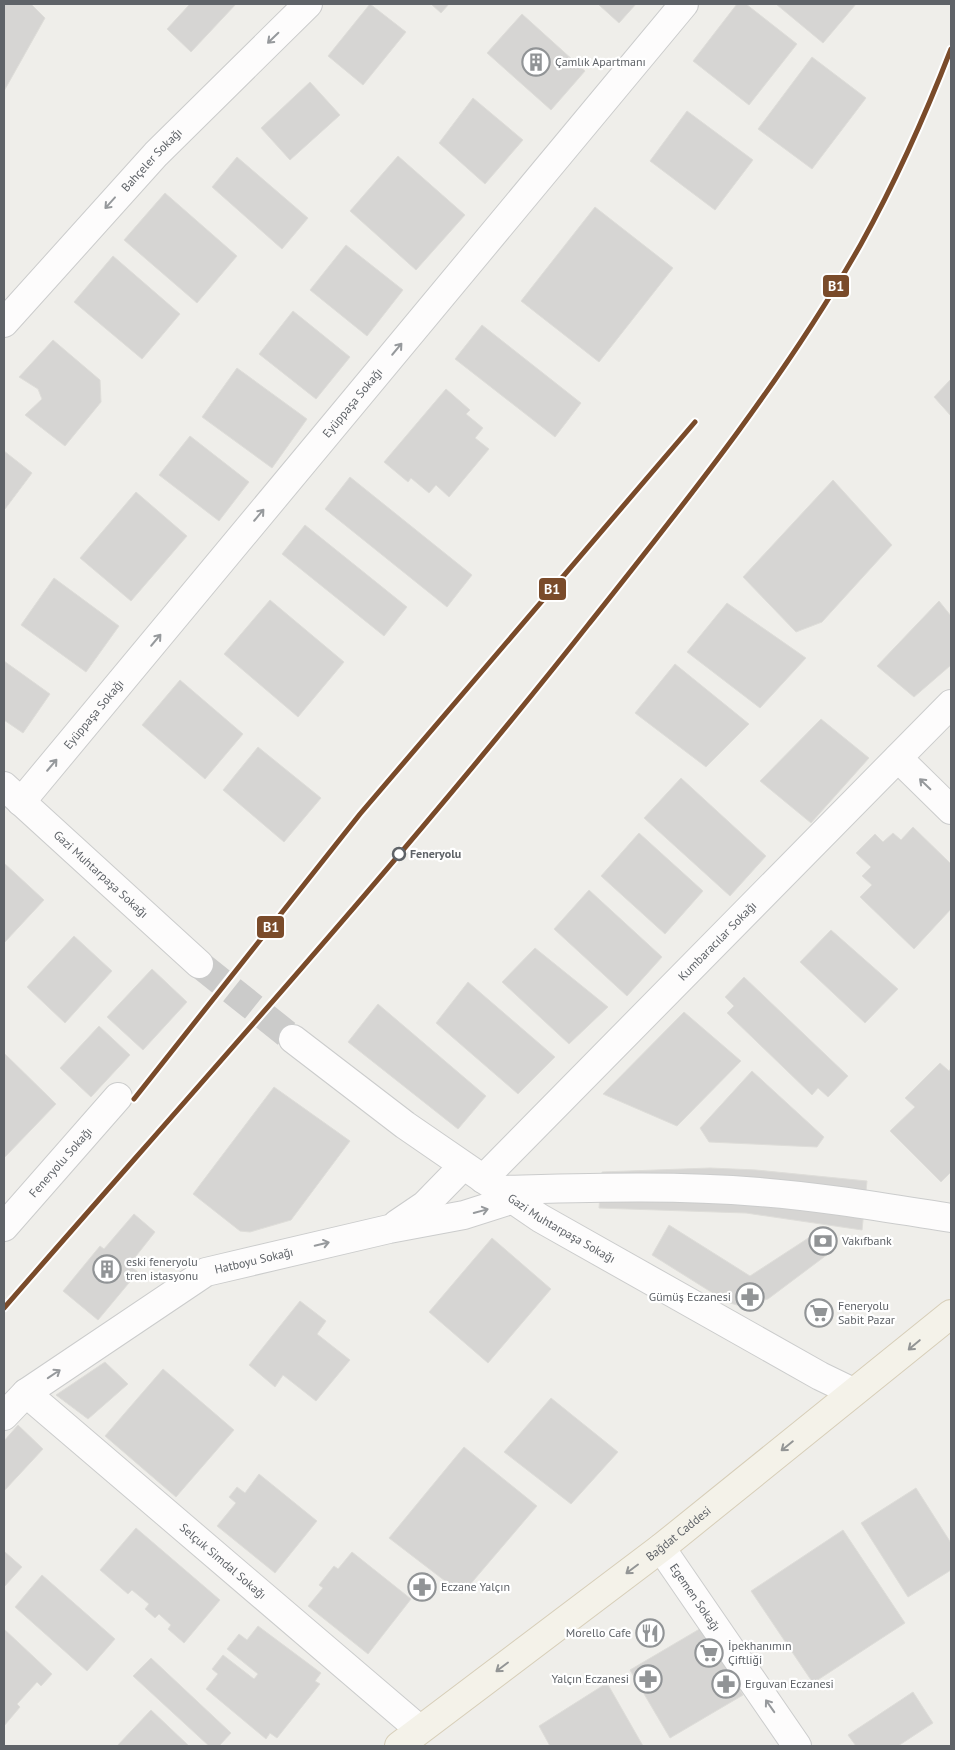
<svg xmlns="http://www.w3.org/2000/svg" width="955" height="1750" font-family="'PT Sans',sans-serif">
<rect width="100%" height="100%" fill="#efeeea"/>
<g fill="#d6d5d3" stroke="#deddd9">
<polygon points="4,4 31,4 45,18 4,91"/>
<polygon points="190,4 236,4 191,52 167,29"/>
<polygon points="370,4 406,32 363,85 328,56"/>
<polygon points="431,4 449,4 441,13"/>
<polygon points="598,4 636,4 619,23"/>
<polygon points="737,4 746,4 797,44 749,105 693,61"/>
<polygon points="776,4 856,4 823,43"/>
<polygon points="522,14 585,71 551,110 487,53"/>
<polygon points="812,57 866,98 812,169 758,129"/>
<polygon points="310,82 340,115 290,160 261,128"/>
<polygon points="473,98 523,140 485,184 439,143"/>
<polygon points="687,111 753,160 715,210 650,161"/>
<polygon points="398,156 465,215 416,270 350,211"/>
<polygon points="237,157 308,218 282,249 212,187"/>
<polygon points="165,193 237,256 197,303 124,240"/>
<polygon points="595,207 673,268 599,362 521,301"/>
<polygon points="346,245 403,290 367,336 310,290"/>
<polygon points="113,256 180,314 142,359 74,302"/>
<polygon points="293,311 350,357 316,399 259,354"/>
<polygon points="482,325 581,403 555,437 455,359"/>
<polygon points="53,340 100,380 101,402 65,446 25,415 42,399 38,389 19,377"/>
<polygon points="237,368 307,419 272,468 202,417"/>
<polygon points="951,379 951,416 934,397"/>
<polygon points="446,389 470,410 466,414 483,428 475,438 489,449 449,497 436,485 429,493 411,478 408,482 384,462"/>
<polygon points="190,436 249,482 219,521 159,475"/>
<polygon points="4,451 32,473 5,509 4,508"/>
<polygon points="350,477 472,575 447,607 325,509"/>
<polygon points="833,480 892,545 822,622 796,632 743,577"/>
<polygon points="136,492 187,536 131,601 80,558"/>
<polygon points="305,525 407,607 384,636 282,554"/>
<polygon points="54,578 119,626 86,672 21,625"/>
<polygon points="270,600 344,662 298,717 224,654"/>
<polygon points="939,601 951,616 951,665 914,697 877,666"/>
<polygon points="727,603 806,658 760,708 687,652"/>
<polygon points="4,661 50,694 23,733 4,720"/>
<polygon points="675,664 749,724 706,767 635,713"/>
<polygon points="180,680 243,734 205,779 142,725"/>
<polygon points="821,719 869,758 811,823 760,781"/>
<polygon points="258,747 321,798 284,842 223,790"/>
<polygon points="681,778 766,856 730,896 644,818"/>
<polygon points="913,827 951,864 951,909 914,949 860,897 872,885 862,876 871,867 856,853 875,834 883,842 893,833 901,840"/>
<polygon points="639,833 703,891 665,934 601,876"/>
<polygon points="4,863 44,900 4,943"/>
<polygon points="589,890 662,957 627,996 554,929"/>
<polygon points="831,930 898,989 865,1023 800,962"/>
<polygon points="74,936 112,971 65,1023 27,987"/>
<polygon points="535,948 608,1007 569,1044 502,982"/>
<polygon points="152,969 187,1002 143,1050 107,1017"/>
<polygon points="744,977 848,1076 828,1097 818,1088 812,1095 727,1013 734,1006 725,997"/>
<polygon points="468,982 555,1057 518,1094 436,1023"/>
<polygon points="378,1004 486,1096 458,1129 348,1042"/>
<polygon points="684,1012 741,1061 677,1126 603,1094"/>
<polygon points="99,1026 130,1055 91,1097 60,1068"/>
<polygon points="4,1053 56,1104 4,1158"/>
<polygon points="940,1063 949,1071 951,1068 951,1172 941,1182 890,1131 915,1107 905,1098"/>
<polygon points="752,1071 824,1137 817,1147 709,1142 700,1128"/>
<polygon points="274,1087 350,1141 291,1220 250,1232 240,1231 193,1194"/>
<polygon points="710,1168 756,1170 867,1181 862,1230 746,1213 599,1208 602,1172"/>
<polygon points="134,1214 155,1232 129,1265 138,1272 98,1320 63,1291 100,1246 104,1249"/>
<polygon points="669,1225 750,1276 813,1235 828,1254 768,1299 754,1303 737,1305 727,1302 652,1255"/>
<polygon points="492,1238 551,1289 488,1363 429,1312"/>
<polygon points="300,1301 326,1321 317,1334 350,1360 316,1401 283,1375 275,1387 249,1365"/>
<polygon points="105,1362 128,1384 88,1419 56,1395"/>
<polygon points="163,1369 234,1430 176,1497 105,1436"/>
<polygon points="551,1398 618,1452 571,1504 504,1452"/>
<polygon points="18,1425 43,1449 4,1491 4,1441"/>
<polygon points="464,1447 537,1506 462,1594 389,1538"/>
<polygon points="259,1474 317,1521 275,1573 217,1526 236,1503 229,1497 237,1487 245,1493"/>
<polygon points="916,1488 951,1543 951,1570 908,1597 861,1523"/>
<polygon points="136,1528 220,1600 184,1643 168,1629 171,1625 159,1614 155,1618 145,1609 149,1604 132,1590 128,1594 100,1570"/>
<polygon points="843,1530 905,1623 813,1683 751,1591"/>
<polygon points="5,1552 22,1567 4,1587 4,1553"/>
<polygon points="352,1552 411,1599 368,1654 308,1606 323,1588 319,1585 334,1566 338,1569"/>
<polygon points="42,1575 115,1639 87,1671 15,1607"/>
<polygon points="258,1626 321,1673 315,1681 320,1684 277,1738 270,1733 266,1739 206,1689 218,1674 212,1669 223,1655 254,1679 258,1674 227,1649 239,1634 247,1640"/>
<polygon points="703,1627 743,1695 670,1738 630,1670"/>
<polygon points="4,1629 52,1674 41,1686 37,1682 17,1704 20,1707 4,1726"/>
<polygon points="151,1658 231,1733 219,1746 209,1746 133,1676"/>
<polygon points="607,1683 643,1746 550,1746 539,1726"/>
<polygon points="913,1692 933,1723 898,1746 856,1746 848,1735"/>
<polygon points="151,1710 189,1746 117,1746"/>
</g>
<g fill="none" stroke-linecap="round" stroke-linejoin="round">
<polyline stroke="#cbcbca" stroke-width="28" stroke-dasharray="28 14" stroke-linecap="butt" points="199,964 293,1039"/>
<g stroke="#cbcccc" stroke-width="30">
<g id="minor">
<path id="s1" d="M4,323L156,154L308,4"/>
<polyline points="898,758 951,810"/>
<path id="s2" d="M4,786L199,964"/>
<path id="s3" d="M21,802L684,4"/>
<path id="s4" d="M293,1039L405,1125L540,1218L820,1376L853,1392"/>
<path id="s5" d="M483,1179L951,704"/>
<path d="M500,1190C586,1188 673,1185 759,1192C823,1197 887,1208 951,1218"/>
<polyline points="397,1224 425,1205 463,1166"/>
<path id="s6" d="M4,1227L118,1097"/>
<path id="s7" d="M26,1393L419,1729"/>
<path id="s8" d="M4,1416L26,1393L206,1272L389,1229L464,1215L514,1199"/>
<path id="s9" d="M661,1548L797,1746"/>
</g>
</g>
<g stroke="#d7ceb8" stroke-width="30">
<g id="major">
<path id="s10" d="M399,1746L661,1548L951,1314"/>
</g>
</g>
<use href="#minor" stroke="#fdfcfc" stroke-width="28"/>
<use href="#major" stroke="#f4f2e9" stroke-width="28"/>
<g stroke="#fff" stroke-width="9">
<g id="rail-1">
<polyline points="134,1099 360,814 695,422"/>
<path d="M4,1308C201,1082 402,860 588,625C685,503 784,380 861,244C896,181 925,116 951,49"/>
</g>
</g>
<use href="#rail-1" stroke="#7a4b2a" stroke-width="5"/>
</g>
<defs><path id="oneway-shaft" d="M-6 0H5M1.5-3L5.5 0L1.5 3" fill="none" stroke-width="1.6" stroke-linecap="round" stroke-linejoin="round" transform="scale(1.25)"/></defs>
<g stroke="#96999c">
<use href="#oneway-shaft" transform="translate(273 38) rotate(136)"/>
<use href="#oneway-shaft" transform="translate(110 203) rotate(132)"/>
<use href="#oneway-shaft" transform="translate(397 349) rotate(-50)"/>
<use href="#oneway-shaft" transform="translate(259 515) rotate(-50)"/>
<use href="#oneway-shaft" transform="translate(156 640) rotate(-50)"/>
<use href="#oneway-shaft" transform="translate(52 765) rotate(-50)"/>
<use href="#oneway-shaft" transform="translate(925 784) rotate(-136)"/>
<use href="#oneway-shaft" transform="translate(481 1211) rotate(-15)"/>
<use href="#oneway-shaft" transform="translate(322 1244) rotate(-13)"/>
<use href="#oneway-shaft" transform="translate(54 1374) rotate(-34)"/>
<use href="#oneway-shaft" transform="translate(770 1706) rotate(-125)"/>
</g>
<g stroke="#939595">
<use href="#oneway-shaft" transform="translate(914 1345) rotate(140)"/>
<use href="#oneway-shaft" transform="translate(787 1446) rotate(141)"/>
<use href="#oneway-shaft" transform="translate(632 1569) rotate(143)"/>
<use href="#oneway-shaft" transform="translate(502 1667) rotate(143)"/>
</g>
<defs>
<g id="building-ring" transform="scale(1.4375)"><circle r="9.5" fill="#fff" stroke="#919496" stroke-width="1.5"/><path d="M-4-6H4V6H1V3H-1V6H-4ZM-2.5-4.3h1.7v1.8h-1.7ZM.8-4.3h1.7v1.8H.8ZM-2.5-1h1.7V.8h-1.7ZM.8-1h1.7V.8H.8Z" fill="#919496"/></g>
<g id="bank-ring" transform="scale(1.4375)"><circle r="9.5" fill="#fff" stroke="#919496" stroke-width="1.5"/><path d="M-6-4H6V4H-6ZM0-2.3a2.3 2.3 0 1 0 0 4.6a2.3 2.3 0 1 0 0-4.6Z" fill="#919496"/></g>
<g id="pharmacy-ring" transform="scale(1.4375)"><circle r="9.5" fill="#fff" stroke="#919496" stroke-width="1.5"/><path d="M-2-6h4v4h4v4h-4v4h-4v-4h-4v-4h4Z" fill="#919496"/></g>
<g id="supermarket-ring" transform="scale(1.4375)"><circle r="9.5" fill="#fff" stroke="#919496" stroke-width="1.5"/><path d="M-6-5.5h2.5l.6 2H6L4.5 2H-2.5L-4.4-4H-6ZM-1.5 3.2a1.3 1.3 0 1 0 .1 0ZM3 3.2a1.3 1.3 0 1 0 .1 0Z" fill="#919496"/></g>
<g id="restaurant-ring" transform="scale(1.4375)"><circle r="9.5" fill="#fff" stroke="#919496" stroke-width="1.5"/><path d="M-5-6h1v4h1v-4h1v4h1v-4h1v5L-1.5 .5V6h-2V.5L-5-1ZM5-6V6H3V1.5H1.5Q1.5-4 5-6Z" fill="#919496"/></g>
</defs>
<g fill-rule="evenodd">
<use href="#building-ring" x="536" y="62"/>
<use href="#bank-ring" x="823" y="1241"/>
<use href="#building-ring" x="107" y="1269"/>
<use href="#pharmacy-ring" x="750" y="1297"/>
<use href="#supermarket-ring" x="819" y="1313"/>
<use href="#pharmacy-ring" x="422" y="1587"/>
<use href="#restaurant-ring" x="650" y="1633"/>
<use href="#supermarket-ring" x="709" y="1653"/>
<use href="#pharmacy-ring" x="648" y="1679"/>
<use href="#pharmacy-ring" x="726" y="1684"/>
</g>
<circle fill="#fff" stroke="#5f6368" stroke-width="2.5" cx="399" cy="854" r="6"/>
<g text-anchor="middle" stroke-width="4.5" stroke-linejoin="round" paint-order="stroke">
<g font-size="12" fill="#5f6368" stroke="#fff" text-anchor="start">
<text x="555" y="66">Çamlık Apartmanı</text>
<text x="842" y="1245">Vakıfbank</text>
<text x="126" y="1266">eski feneryolu<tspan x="126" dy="14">tren istasyonu</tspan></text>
<text x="731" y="1301" text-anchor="end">Gümüş Eczanesi</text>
<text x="838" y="1310">Feneryolu<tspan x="838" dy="14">Sabit Pazar</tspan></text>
<text x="441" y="1591">Eczane Yalçın</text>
<text x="631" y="1637" text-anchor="end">Morello Cafe</text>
<text x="728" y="1650">İpekhanımın<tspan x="728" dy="14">Çiftliği</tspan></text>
<text x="629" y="1683" text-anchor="end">Yalçın Eczanesi</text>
<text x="745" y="1688">Erguvan Eczanesi</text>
</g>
<g font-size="12" fill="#5f6368" stroke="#fff">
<text dy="4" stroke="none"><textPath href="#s1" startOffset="220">Bahçeler Sokağı</textPath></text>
<text dy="4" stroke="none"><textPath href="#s3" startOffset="519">Eyüppaşa Sokağı</textPath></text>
<text dy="4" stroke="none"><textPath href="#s3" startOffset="114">Eyüppaşa Sokağı</textPath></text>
<text dy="4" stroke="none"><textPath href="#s2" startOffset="131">Gazi Muhtarpaşa Sokağı</textPath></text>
<text dy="4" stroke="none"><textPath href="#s5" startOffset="334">Kumbaracılar Sokağı</textPath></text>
<text dy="4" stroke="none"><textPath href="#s6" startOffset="86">Feneryolu Sokağı</textPath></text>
<text dy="4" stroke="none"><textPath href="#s4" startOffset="329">Gazi Muhtarpaşa Sokağı</textPath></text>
<text dy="4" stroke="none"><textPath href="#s8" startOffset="298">Hatboyu Sokağı</textPath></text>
<text dy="4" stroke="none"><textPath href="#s10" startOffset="351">Bağdat Caddesi</textPath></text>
<text dy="4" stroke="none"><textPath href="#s7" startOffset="259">Selçuk Simdal Sokağı</textPath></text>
<text dy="4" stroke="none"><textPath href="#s9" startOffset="60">Egemen Sokağı</textPath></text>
</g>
<g font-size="12" font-weight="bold" fill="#5f6368" stroke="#fff" text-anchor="start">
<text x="410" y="858">Feneryolu</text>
</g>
</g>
<g stroke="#fff" stroke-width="2">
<rect x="822" y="274" width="28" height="24" rx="5" fill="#7a4b2a"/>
<rect x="538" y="577" width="29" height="24" rx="5" fill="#7a4b2a"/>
<rect x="256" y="915" width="29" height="24" rx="5" fill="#7a4b2a"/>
</g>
<g font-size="14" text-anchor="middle" font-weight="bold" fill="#fff">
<text x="836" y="291">B1</text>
<text x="552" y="594">B1</text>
<text x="271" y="932">B1</text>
</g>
<rect width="955" height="1750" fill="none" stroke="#5f6368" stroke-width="10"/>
</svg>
